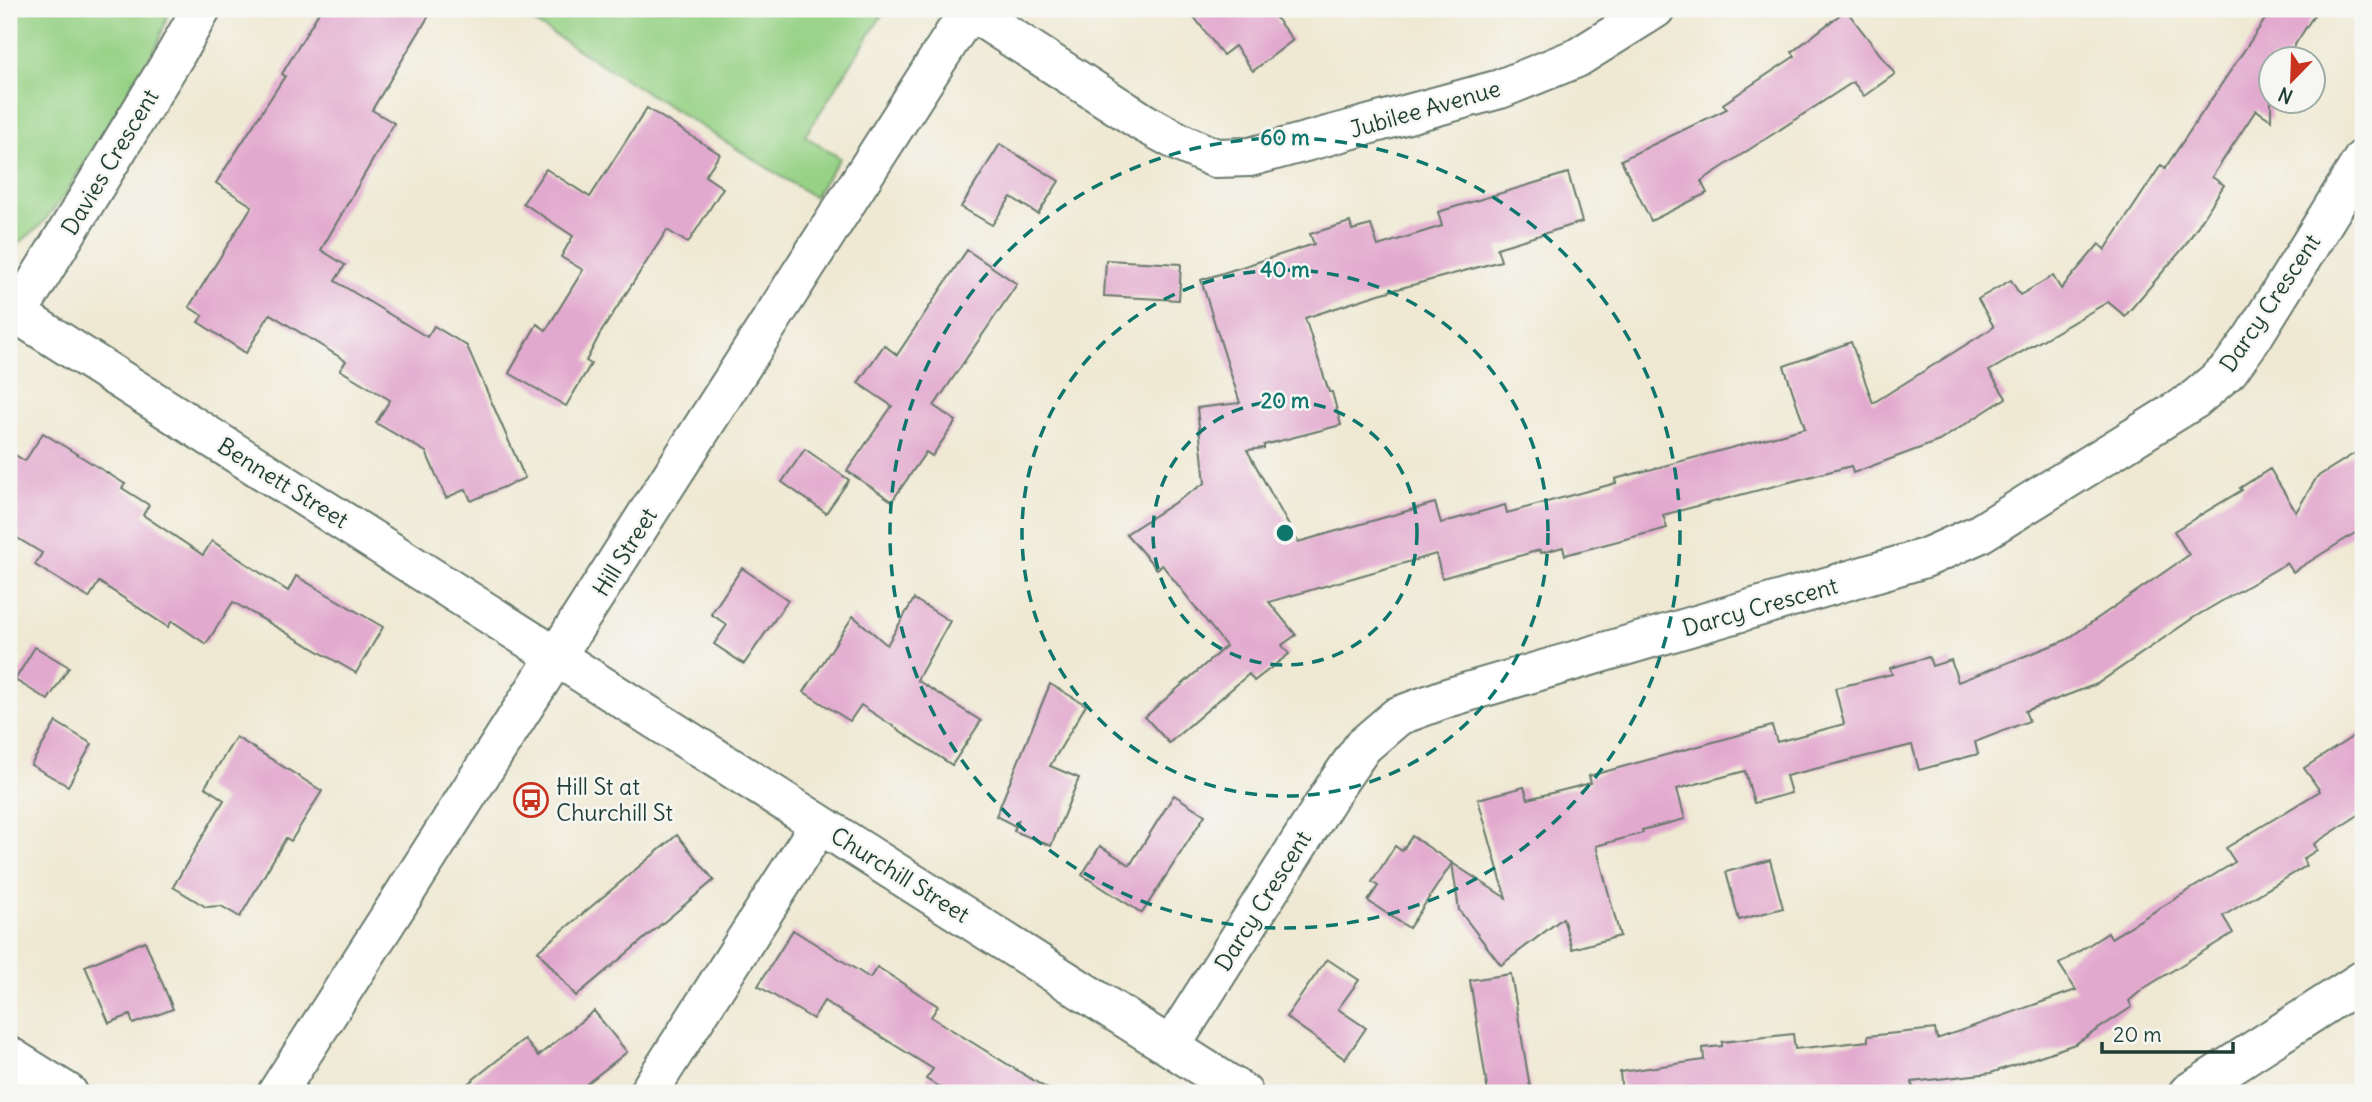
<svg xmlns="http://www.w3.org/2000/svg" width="2372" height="1102" font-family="Delius,sans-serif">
<rect width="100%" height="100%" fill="#f6f6f2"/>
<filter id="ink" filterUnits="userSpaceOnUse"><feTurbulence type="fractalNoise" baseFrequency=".0143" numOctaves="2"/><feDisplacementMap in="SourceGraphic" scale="14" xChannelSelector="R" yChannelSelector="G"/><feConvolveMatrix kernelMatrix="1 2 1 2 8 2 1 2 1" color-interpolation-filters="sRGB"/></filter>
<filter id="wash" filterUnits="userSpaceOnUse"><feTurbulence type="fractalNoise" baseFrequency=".00686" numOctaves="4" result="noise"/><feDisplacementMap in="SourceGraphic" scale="28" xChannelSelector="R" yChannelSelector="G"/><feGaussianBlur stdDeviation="1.57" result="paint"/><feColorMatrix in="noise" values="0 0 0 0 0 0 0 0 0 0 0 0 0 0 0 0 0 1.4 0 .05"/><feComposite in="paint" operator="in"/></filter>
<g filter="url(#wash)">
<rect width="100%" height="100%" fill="#efe9d3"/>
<g fill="#97d286" stroke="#5b885d" stroke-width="2">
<polygon points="9,9 170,9 158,43 63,198 39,227 23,240 9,247"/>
<polygon points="513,9 886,9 805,136 840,158 814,197"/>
</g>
<g id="blocks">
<g fill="#e2a9ce">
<polygon points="321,9 433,9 372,110 394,123 321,250 345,265 335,281 427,337 434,326 467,346 525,478 471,501 466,489 446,498 426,452 376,423 390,400 340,370 346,361 270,314 246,353 198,322 203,316 189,307 252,206 216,183 285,76 282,74"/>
<polygon points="1188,9 1285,9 1275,17 1293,40 1253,71 1235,46 1223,55"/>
<polygon points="2272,9 2318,9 2285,60 2271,60 2271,120 2256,110 2212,177 2224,185 2185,246 2125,316 2108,302 1989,371 2006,398 1939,441 1853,473 1851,466 1663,515 1667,528 1565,555 1563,547 1541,553 1540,550 1442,578 1436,554 1269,602 1296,635 1282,645 1289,654 1254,681 1249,674 1169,743 1145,717 1226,646 1162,565 1157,569 1126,534 1205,483 1197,408 1240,403 1201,280 1314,244 1310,234 1350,222 1352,230 1371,225 1378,246 1442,226 1438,212 1568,173 1582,222 1497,248 1501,261 1379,294 1305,318 1329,392 1332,392 1341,425 1264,445 1264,448 1247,450 1298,542 1435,503 1441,523 1505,505 1507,513 1616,483 1615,479 1805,428 1784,366 1851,342 1873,403 1994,327 1978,299 2011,280 2020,295 2053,276 2061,289 2099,244 2105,250 2161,165 2165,168"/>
<polygon points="1846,10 1895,74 1864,96 1853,82 1701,181 1707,193 1651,221 1621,160 1727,109 1723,104 1795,56 1792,52"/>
<polygon points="647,108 720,154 705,176 723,188 688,243 667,230 600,334 586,361 591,364 566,406 509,373 537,324 546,330 583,270 561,257 573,236 523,203 546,169 590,197"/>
<polygon points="1000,144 1059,181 1038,214 1011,197 992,225 961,207"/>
<polygon points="967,250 1017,284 934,406 956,421 932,456 926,452 892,501 847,471 892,406 858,383 884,345 897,355"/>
<polygon points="1106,260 1181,264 1179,300 1104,296"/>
<polygon points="43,433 125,484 122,488 149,505 143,515 203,555 212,541 288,591 296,576 383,627 356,673 233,602 206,644 172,621 168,627 99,582 89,598 35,565 42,553 9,533 9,451 25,461"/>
<polygon points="2363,448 2363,528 2293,572 2287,563 2193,618 2097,684 2025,711 2029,721 1975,742 1978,754 1919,770 1912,745 1786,776 1791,793 1754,803 1745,771 1677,789 1685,819 1642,830 1643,833 1596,846 1620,936 1572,949 1563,918 1501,965 1459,910 1452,863 1506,898 1478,799 1524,787 1528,799 1591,783 1589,776 1772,726 1777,742 1844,724 1835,688 1892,674 1890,668 1929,657 1932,666 1951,660 1958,682 2066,640 2189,555 2174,531 2242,490 2240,488 2270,469 2296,512 2317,477"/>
<polygon points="805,449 849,480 826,513 782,482"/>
<polygon points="742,568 788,600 744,664 714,644 727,625 711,614"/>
<polygon points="914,599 950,621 917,680 981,721 952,765 861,705 850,721 804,692 853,616 887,645"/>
<polygon points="35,647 69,667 48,700 15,680"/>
<polygon points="1050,684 1086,705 1050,766 1079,778 1051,846 1014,831 1019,819 1015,826 996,816"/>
<polygon points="56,722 92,744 68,786 31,765"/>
<polygon points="2363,730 2363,812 2314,844 2317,850 2303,859 2306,866 2223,916 2233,933 2143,989 2129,1001 2132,1007 2075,1044 1991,1073 1912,1082 1913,1093 1622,1093 1620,1072 1704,1060 1703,1048 1722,1046 1722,1042 1793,1034 1795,1049 1868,1041 1868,1036 1935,1029 1937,1039 2076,990 2059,964 2108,933 2111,938 2235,862 2226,848 2320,791 2304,768"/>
<polygon points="236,737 322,791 291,841 286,838 240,917 221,906 206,907 173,887 224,800 205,787"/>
<polygon points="1174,795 1205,815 1142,913 1082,875 1100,846 1130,865"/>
<polygon points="677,835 714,880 576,996 538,951"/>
<polygon points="1412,836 1452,863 1409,928 1368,901 1378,886 1372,882 1395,846 1402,851"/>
<polygon points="1770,860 1783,908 1739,920 1726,872"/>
<polygon points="793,930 870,978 877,967 938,1006 931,1017 1054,1093 949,1093 926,1079 933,1069 824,1001 813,1019 758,986"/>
<polygon points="145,941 173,1009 133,1024 130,1015 109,1023 85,966"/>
<polygon points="1327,959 1359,980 1338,1009 1366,1028 1345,1059 1286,1017"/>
<polygon points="1511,974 1531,1093 1488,1093 1470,980"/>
<polygon points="594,1011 627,1052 575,1093 456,1093 524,1039 538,1056"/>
</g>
</g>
</g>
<g filter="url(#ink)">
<use href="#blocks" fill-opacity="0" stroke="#68796c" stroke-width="2"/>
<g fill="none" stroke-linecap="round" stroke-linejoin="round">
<g stroke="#68796c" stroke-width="42">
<g id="minor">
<polyline points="969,10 1144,123 1181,143 1215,158 1250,157 1500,89 1577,58 1655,9"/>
<polyline points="9,309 1243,1093"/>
<polyline points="17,314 177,52 201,9"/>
<polyline points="1171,1046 1338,782 1363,746 1398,716 1447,698 1925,558 1979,534 2194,400 2229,370 2253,337 2363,159"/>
<polyline points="9,1056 68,1093"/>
<polyline points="648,1093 819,825"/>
<polyline points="2188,1093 2363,980"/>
</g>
</g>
<g stroke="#68796c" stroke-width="42">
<polyline id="tertiary" points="277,1093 970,9"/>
</g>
<use href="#minor" stroke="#fff" stroke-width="38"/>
<use href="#tertiary" stroke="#fff" stroke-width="38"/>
</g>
</g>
<g fill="none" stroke="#0f766e" stroke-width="3.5" stroke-dasharray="12 9">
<circle cx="1285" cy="533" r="132"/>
<circle cx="1285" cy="533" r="263"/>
<circle cx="1285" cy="533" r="395"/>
</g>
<defs>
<g id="bus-ring" transform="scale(1.75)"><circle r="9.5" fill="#f6f6f2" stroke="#c8321e" stroke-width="1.5"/><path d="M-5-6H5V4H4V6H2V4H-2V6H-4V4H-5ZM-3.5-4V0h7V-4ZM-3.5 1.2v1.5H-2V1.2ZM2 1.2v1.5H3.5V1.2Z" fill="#c8321e"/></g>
</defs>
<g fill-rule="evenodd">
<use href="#bus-ring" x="531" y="800"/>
</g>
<g text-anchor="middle" stroke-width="5" stroke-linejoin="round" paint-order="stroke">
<g font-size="23" fill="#1f3d34" stroke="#f6f6f2">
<text transform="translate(1425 109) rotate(-16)" y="8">Jubilee Avenue</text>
<text transform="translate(110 162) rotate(-59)" y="8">Davies Crescent</text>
<text transform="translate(2270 303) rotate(-56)" y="8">Darcy Crescent</text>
<text transform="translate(283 483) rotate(32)" y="8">Bennett Street</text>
<text transform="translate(625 552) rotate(-58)" y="8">Hill Street</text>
<text transform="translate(1760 607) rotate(-16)" y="8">Darcy Crescent</text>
<text transform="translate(900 875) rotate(32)" y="8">Churchill Street</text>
<text transform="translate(1263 901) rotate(-58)" y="8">Darcy Crescent</text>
</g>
<g font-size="23" fill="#1f3d34" stroke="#f6f6f2" text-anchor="start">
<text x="556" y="795">Hill St at<tspan x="556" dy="26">Churchill St</tspan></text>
</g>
</g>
<circle cx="1285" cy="533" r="10" fill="#0f766e" stroke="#f6f6f2" stroke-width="3.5"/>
<g font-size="21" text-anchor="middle" font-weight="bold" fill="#0f766e" stroke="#f6f6f2" stroke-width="5" stroke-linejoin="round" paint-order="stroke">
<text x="1285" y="145">60 m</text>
<text x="1285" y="277">40 m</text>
<text x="1285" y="408">20 m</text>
</g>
<rect width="2372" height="1102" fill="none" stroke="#f6f6f2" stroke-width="35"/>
<g transform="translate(2292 80) rotate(203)"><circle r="33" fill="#f6f6f2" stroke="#a0aca6" stroke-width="2"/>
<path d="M0-5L12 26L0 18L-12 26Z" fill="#c8321e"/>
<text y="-10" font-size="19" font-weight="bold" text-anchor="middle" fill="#1f3d34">N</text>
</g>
<path d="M2102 1042v10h131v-10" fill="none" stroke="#1f3d34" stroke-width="3.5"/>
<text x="2113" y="1042" font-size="21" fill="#1f3d34" stroke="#f6f6f2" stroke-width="5" paint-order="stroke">20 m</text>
</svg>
